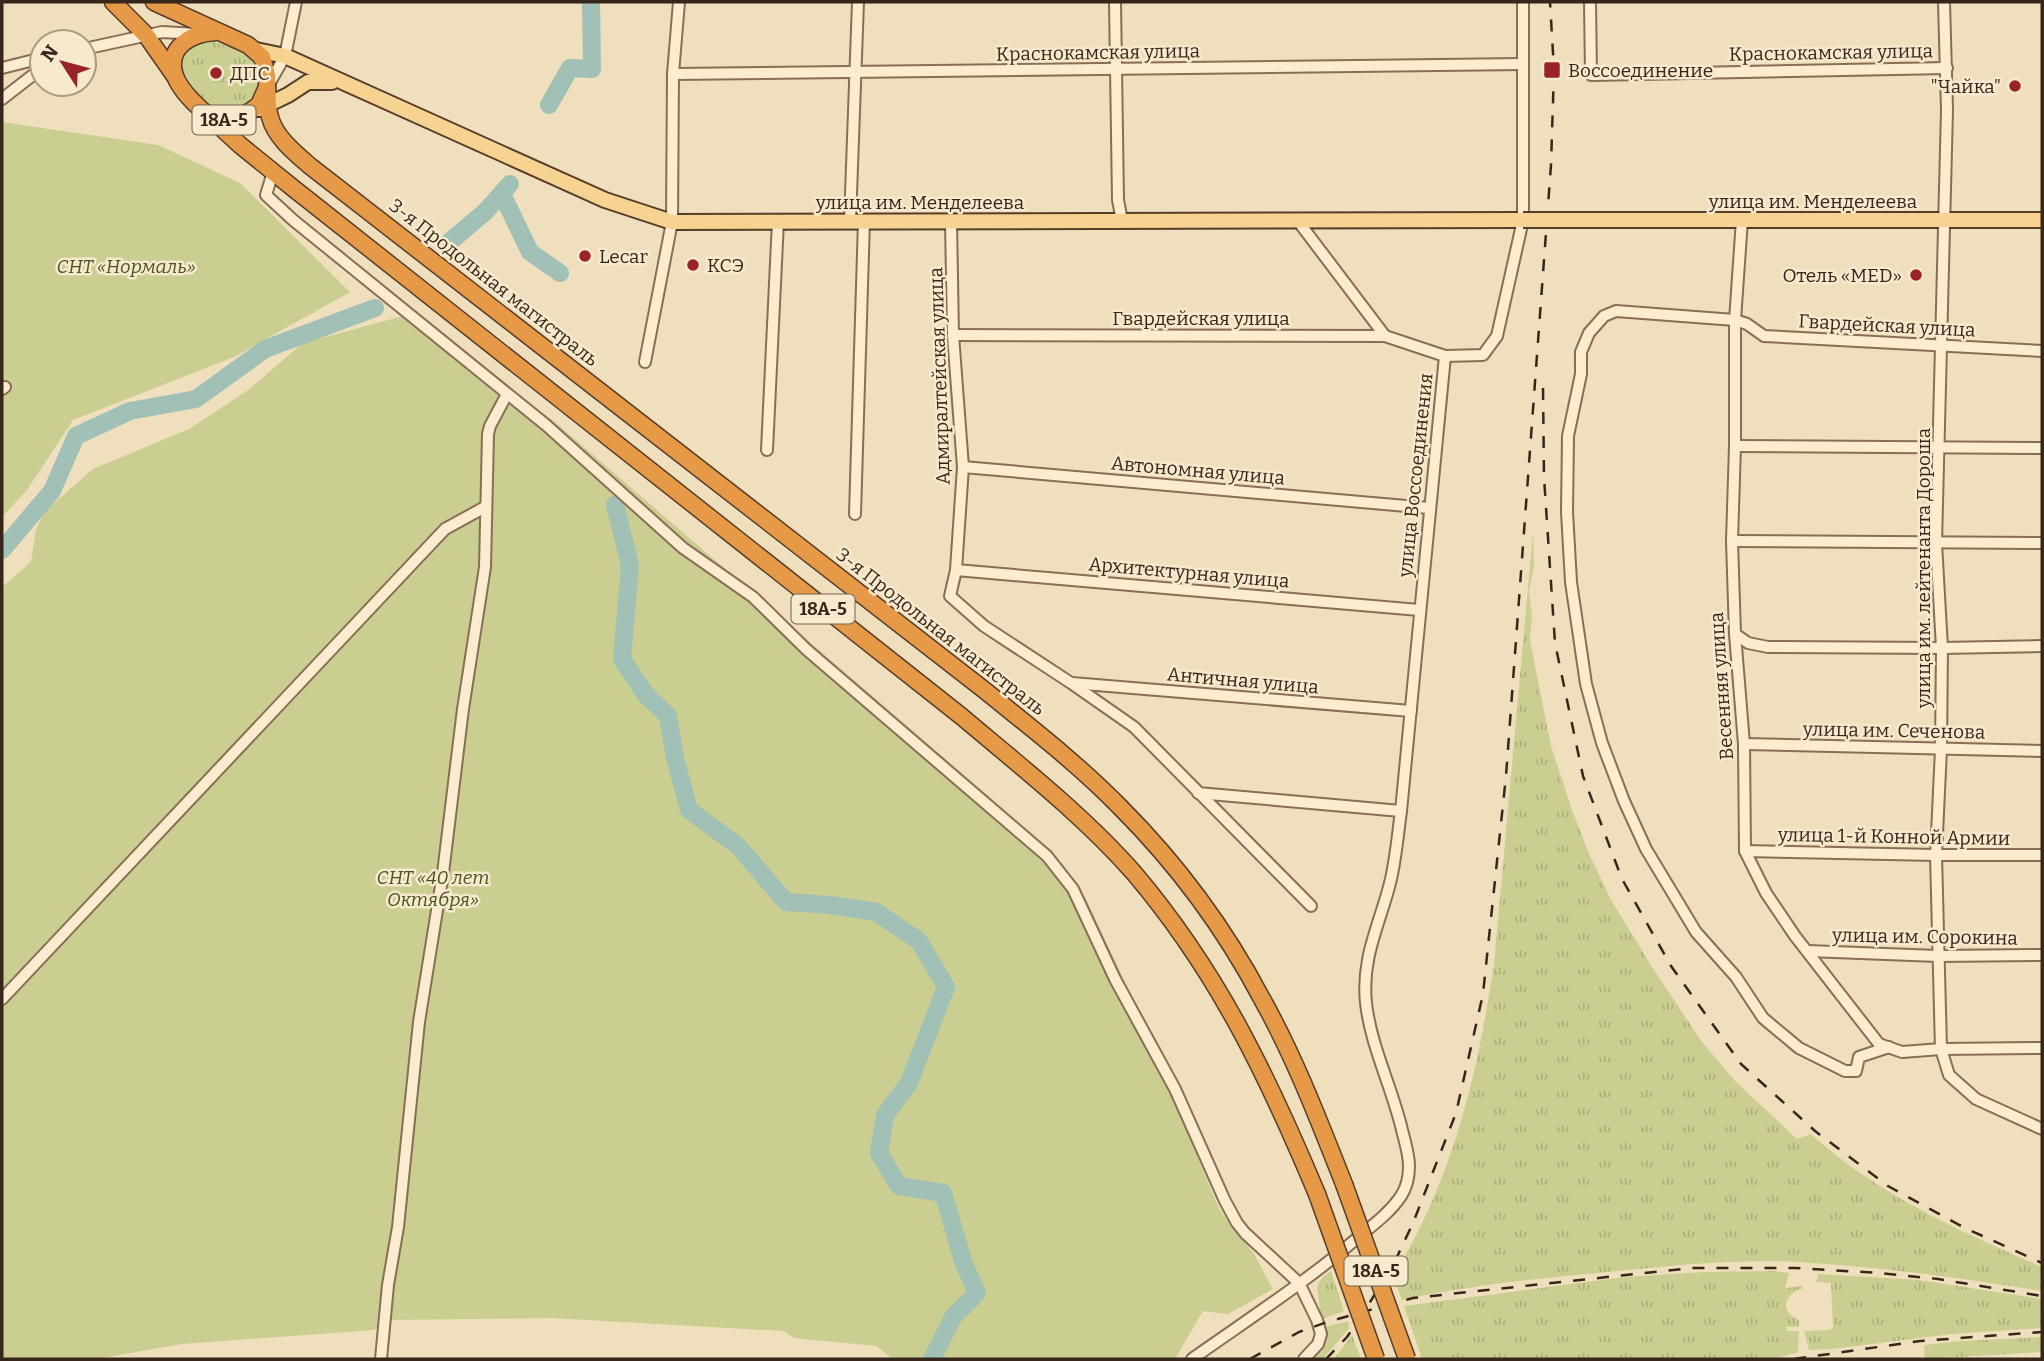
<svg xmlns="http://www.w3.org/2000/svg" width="2044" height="1361" font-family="Bitter,serif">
<defs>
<pattern id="grass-tufts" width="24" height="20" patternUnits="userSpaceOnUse" patternTransform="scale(1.75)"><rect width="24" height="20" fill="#cace90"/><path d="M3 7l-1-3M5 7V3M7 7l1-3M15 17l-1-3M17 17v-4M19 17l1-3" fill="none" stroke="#aeb17c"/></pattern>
</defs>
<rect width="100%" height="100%" fill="#f0dfbd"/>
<g fill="url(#grass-tufts)">
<polygon points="199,39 211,41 247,52 256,59 261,82 253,101 241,110 226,113 206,107 179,65 179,54"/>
<path d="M1533,532L1534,566L1529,592L1532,616L1530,639L1535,666L1551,746L1572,810L1590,856L1610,898L1652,967L1702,1042L1736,1082L1797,1139L1811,1134C1878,1195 1960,1231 2042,1267V1291C1962,1278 1881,1267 1799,1262C1738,1259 1678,1265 1618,1271C1546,1278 1473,1284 1402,1300L1393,1276C1452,1182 1478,1073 1494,964Z"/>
<path d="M1331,1271L1344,1311L1322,1319C1319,1312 1320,1308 1319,1301C1316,1285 1316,1282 1331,1271Z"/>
<path d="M1773,1271L1789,1273L1785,1288L1803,1286L1802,1289C1793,1290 1781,1302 1788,1312C1791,1316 1795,1318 1799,1320V1327H1786L1787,1331H1799L1798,1352L1774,1359H1422L1404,1306L1624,1277L1704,1272Z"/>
<polygon points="1819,1274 1919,1280 2042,1299 2042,1328 1952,1334 1832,1349 1809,1350 1804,1331 1830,1330 1833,1327 1831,1283 1816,1282"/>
<polygon points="1348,1321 1349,1328 1323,1359 1310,1359 1326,1336 1325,1327"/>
<polygon points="1352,1335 1361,1359 1334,1359"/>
<polygon points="2042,1337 2042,1352 1925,1359 1924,1345 1961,1341"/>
</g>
<g fill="#cace90">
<polygon points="2,122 158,145 240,183 350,292 234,357 73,420 27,490 2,517"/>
<polygon points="414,313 556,423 1051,850 1085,897 1139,1012 1219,1209 1254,1254 1273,1289 1228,1314 1203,1311 1175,1359 893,1359 876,1346 794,1338 784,1331 551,1318 389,1320 374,1330 182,1344 96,1359 2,1359 2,587 31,562 36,529 45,511 93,469 189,429 247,391 303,343"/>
</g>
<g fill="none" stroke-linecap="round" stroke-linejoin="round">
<g stroke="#a1c1b6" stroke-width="18">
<polyline points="549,105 570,68 592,69 591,2"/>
<polyline points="502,194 530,252 560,273"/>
<polyline points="447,244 485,212 510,184"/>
<polyline points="615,505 630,565 622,659 646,695 668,716 675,758 689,810 738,846 786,902 830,905 876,912 919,941 946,987 909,1083 885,1115 879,1153 899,1186 943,1193 964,1264 977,1293 953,1317 932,1359"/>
<polyline points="2,550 52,491 76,436 130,411 196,399 265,349 375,308"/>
</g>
<g stroke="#896e55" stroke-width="14">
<g id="minor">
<polyline points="1115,2 1118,200 1122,221"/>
<polyline points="1590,2 1591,75 1947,68"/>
<polyline points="1944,2 1947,110 1936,543 1942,648 1941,749 1936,855 1941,1049 1949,1075 1976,1099 2042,1129"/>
<polyline points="84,49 162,32 197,34"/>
<polyline points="2,68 42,58"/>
<polyline points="673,74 1523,64"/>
<polyline points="269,84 285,56 296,2"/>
<polyline points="2,99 42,68"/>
<polyline points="273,172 266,195 293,220 546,425 683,548 753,597 807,650 1047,856 1073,889 1115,979 1175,1089 1225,1201 1237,1223 1245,1233 1299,1283 1317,1320 1321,1334 1318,1344 1304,1359"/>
<polyline points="1742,220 1735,320 1735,446 1732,541 1735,634 1744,744 1745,851 1766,893 1795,936 1879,1044 1902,1052 1941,1049 2042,1048"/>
<polyline points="850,221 858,2"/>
<polyline points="951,221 953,335 963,467 956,570 950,596 984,626 1071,683 1134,727 1311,906"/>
<polyline points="1298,221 1385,336"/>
<polyline points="953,335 1385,336 1445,356 1483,355 1497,336 1523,220 1523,2"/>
<polyline points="645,362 672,222 673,74 679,2"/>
<polyline points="2,389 5,387"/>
<polyline points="1735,446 2042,448"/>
<polyline points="767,450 778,221"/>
<polyline points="963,467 1429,508"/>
<polyline points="855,514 864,221"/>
<polyline points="1732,541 2042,543"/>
<polyline points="956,570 1419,610"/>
<polyline points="1735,634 1748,643 1768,647 1942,648 2042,646"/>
<polyline points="1072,683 1411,711"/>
<polyline points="1744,744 2042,751"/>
<polyline points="1198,793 1401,811"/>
<polyline points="1745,851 1936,855 2042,855"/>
<polyline points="1808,951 1938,956 2042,955"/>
<polyline points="2,999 445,529 485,507"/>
<polyline points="1889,1047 1859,1057 1856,1071 1845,1071 1799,1048 1763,1018 1736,977 1696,932 1646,849 1624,801 1602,743 1586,684 1571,582 1567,512 1568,436 1581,374 1581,352 1589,333 1604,316 1616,311 1735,320 1747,324 1764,336 2042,351"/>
<polyline points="381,1359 388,1285 398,1227 419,1022 443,873 463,709 485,567 488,434 490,426 507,394"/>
<path d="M1192,1359C1247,1320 1303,1284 1355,1240C1370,1227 1389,1214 1401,1196C1407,1187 1409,1178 1409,1166C1409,1154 1405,1142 1402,1130C1392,1087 1371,1047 1366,1003C1361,956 1381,922 1391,879C1396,857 1398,833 1401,811L1445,356"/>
</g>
</g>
<g stroke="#563d2a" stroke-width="18">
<g id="major">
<polyline points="256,50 285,56 605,200 672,222 1523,220"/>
<polyline points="259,109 288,95 308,82 332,82"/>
<polyline points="1584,220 2042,220"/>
</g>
</g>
<g stroke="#563d2a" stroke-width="19">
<g id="highway">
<polyline points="113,2 146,35 174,75"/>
<path d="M154,2L248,45L262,57L267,75V87L259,105L242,117L215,122C201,109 182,94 175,76C165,47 192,33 216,32"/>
<path d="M267,87C268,97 267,108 270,117C275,137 295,153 310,166L983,689C1030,727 1078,764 1120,807C1176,863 1225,929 1262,999C1295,1058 1319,1121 1344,1184"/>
<path d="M215,122L240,145L293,188L961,716C1019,765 1084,816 1134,873C1218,972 1267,1075 1317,1194"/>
</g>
</g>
<use href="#minor" stroke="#fbecd0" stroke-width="10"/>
<use href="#major" stroke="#f7d391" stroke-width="14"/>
<use href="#highway" stroke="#e69a47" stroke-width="16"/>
<g stroke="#37271b" stroke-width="2.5" stroke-dasharray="12 12" stroke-linecap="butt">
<polyline points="1543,388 1544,477 1555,643 1583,776 1622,879 1671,966 1741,1064 1815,1131 1888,1186 1965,1228 2042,1263"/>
<polyline points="1250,1359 1299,1332 1327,1322 1413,1298 1691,1268 1795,1268 1880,1273 1938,1279 2042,1296"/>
<polyline points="1326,1359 1347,1337 1364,1312 1395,1261 1413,1223 1456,1113 1483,994 1506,776 1551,165 1554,70 1550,2"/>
<polyline points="1794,1359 1920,1341 2042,1332"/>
</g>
<g stroke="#563d2a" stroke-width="18" stroke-linecap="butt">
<polyline id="major-bridge" points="1523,220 1584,220"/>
</g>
<g stroke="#563d2a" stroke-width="19" stroke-linecap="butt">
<g id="highway-bridge">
<polyline points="1344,1184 1407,1359"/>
<polyline points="1317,1194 1376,1359"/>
</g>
</g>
<use href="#major-bridge" stroke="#f7d391" stroke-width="14"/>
<use href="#highway-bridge" stroke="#e69a47" stroke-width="16"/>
</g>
<g fill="#9b2227" stroke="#f7e9cd" stroke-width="2.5">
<rect x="1543" y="61" width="18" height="18" rx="3.5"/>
<circle cx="216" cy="73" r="7"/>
<circle cx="2015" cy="86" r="7"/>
<circle cx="585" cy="256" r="7"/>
<circle cx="693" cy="265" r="7"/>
<circle cx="1916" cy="275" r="7"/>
</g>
<g text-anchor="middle" stroke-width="5" stroke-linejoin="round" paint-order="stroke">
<g fill="#f7e9cd" stroke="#716150" stroke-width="2">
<rect x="192.5" y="105.5" width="63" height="29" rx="5"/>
<rect x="791.5" y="594.5" width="63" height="29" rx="5"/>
<rect x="1344.5" y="1256.5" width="63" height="29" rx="5"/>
</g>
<g font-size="18" font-weight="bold" fill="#37271b">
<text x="224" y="126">18А-5</text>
<text x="823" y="615">18А-5</text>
<text x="1376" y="1277">18А-5</text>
</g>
<g font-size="19" fill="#37271b" stroke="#f7e9cd">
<text transform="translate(1098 52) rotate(-1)" y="7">Краснокамская улица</text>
<text transform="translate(1831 52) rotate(-1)" y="7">Краснокамская улица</text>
<text x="1813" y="208">улица им. Менделеева</text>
<text x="920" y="209">улица им. Менделеева</text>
<text transform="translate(494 282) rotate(38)" y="7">3-я Продольная магистраль</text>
<text x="1201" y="325">Гвардейская улица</text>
<text transform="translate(1887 325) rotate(3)" y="7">Гвардейская улица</text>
<text transform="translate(939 376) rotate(-92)" y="7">Адмиралтейская улица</text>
<text transform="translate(1198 470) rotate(5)" y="7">Автономная улица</text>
<text transform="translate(1415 475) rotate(-84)" y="7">улица Воссоединения</text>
<text transform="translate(1923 568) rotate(-90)" y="7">улица им. лейтенанта Дороша</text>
<text transform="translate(1189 572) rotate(5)" y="7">Архитектурная улица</text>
<text transform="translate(941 631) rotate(38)" y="7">3-я Продольная магистраль</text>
<text transform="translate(1243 680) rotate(5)" y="7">Античная улица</text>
<text transform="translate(1721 686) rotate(-94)" y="7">Весенняя улица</text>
<text transform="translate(1894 730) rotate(1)" y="7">улица им. Сеченова</text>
<text transform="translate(1894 836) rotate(1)" y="7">улица 1-й Конной Армии</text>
<text transform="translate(1925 936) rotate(1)" y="7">улица им. Сорокина</text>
</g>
<g font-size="19" fill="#37271b" stroke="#f7e9cd" text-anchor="start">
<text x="1568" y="77">Воссоединение</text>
<text x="230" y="80">ДПС</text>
<text x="2001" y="93" text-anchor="end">"Чайка"</text>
<text x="599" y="263">Lecar</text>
<text x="707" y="272">КСЭ</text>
<text x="1902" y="282" text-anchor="end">Отель «MED»</text>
</g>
<g font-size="19" font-style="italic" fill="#495520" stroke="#f7e9cd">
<text x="126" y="273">СНТ «Нормаль»</text>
<text x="433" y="884">СНТ «40 лет<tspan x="433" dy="22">Октября»</tspan></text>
</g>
</g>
<rect width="2044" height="1361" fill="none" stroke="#37271b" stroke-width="7"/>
<g transform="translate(63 63) rotate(306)"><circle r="33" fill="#f7e9cd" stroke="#aa9b86" stroke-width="2"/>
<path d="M0-5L12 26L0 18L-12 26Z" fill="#9b2227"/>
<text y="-10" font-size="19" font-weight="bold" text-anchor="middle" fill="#37271b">N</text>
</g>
</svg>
